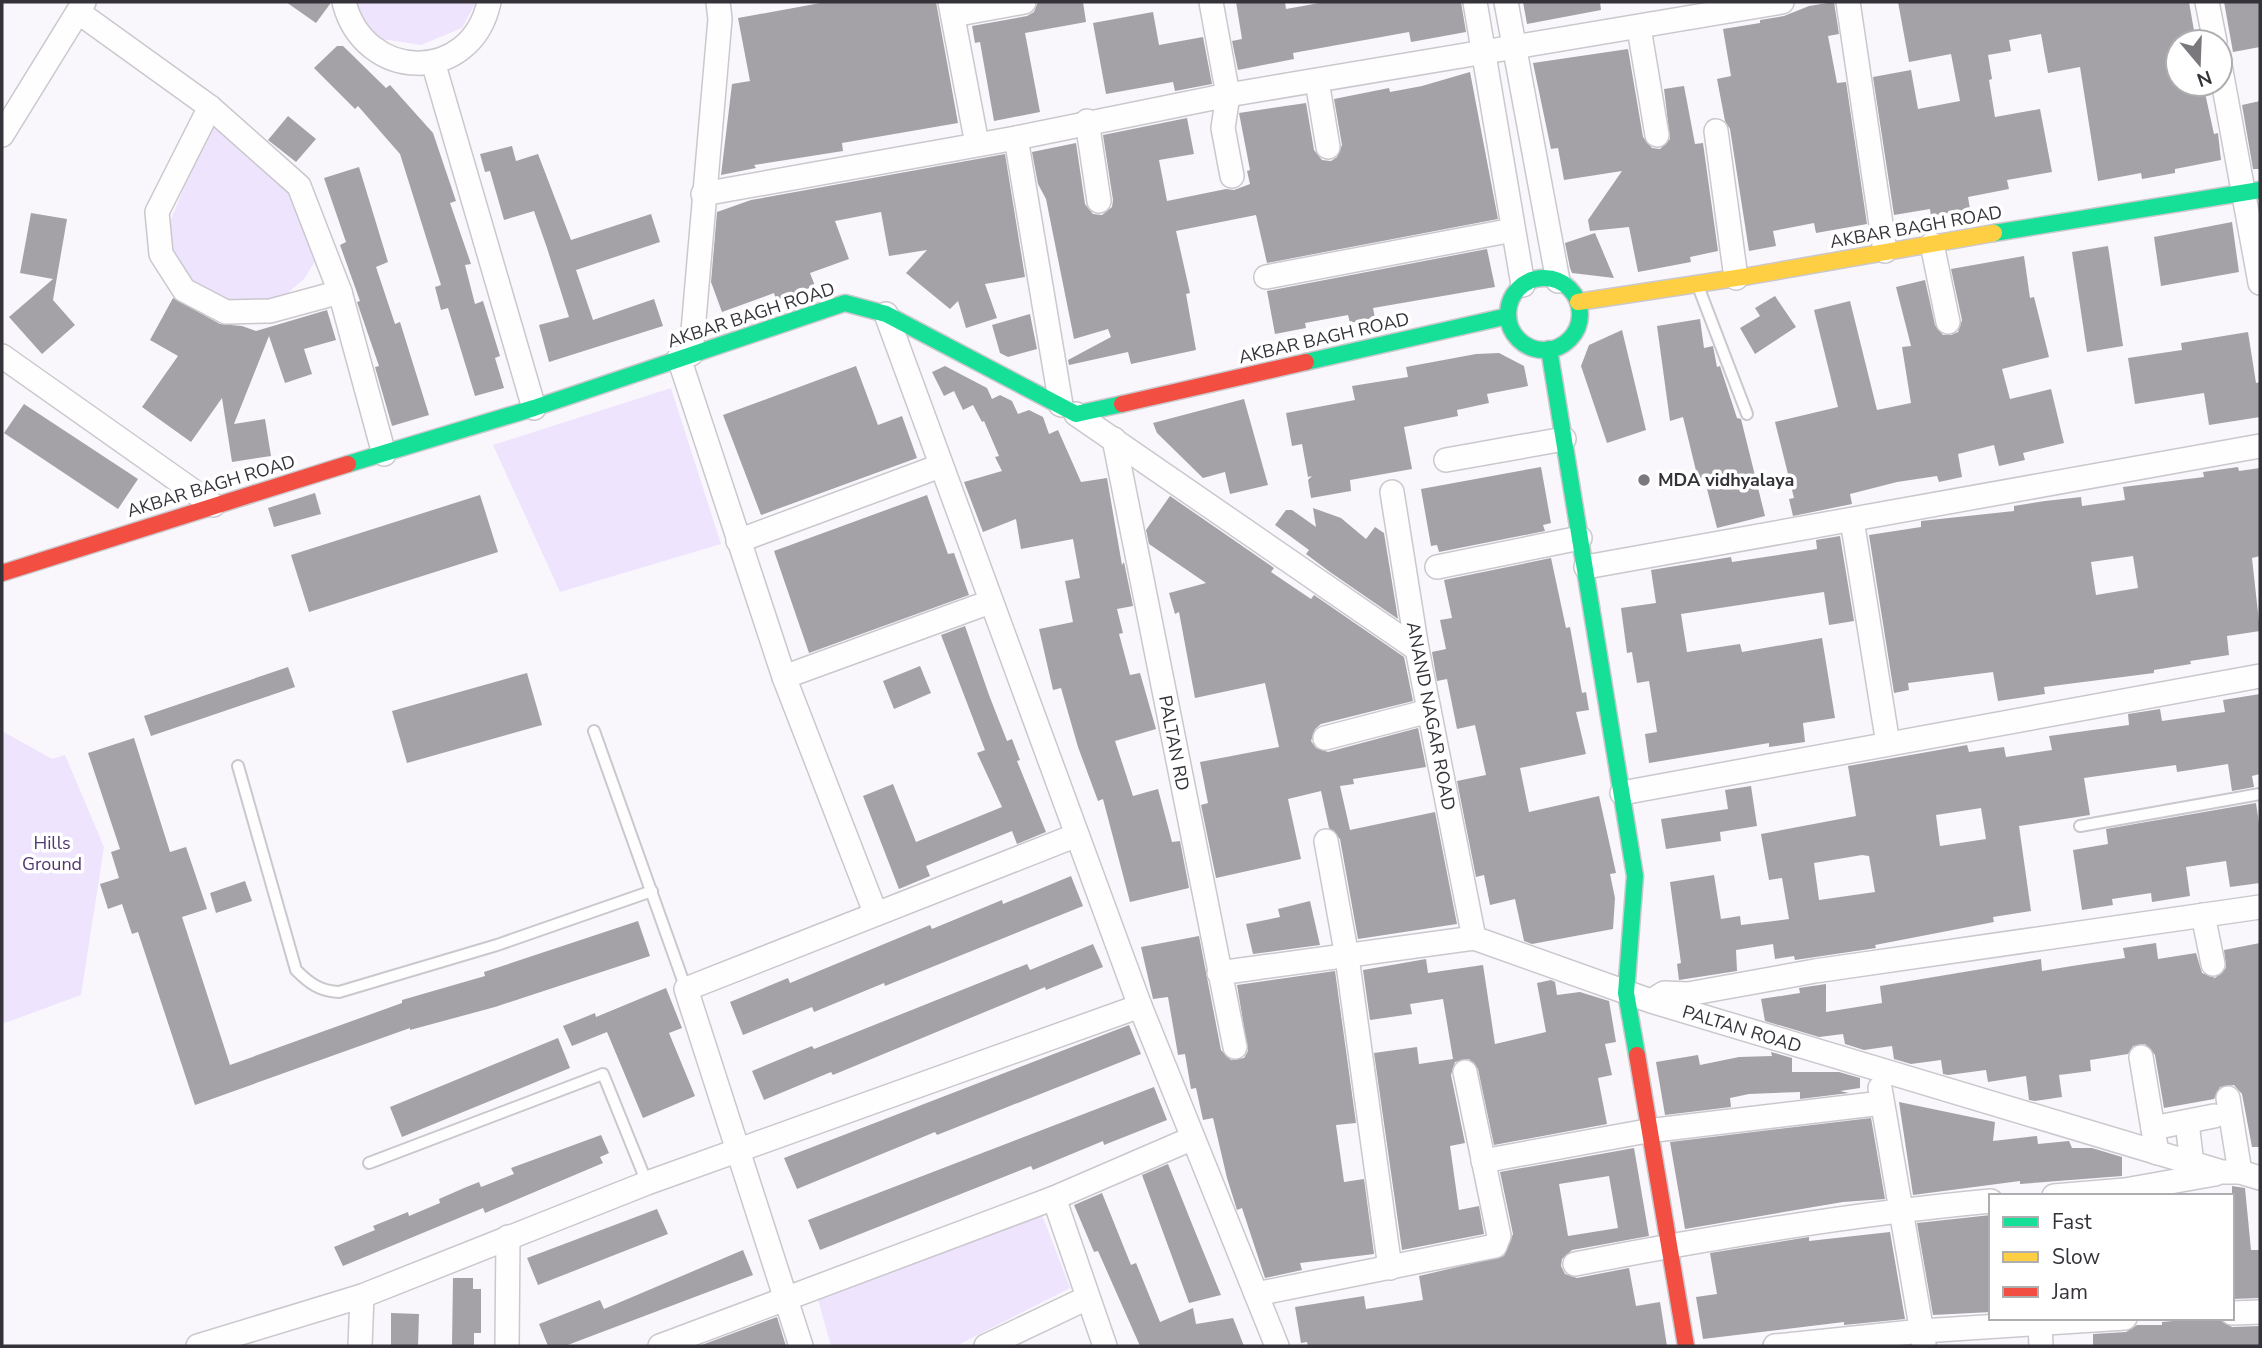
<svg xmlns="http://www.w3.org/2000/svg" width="2262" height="1348" font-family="'Nunito Sans',sans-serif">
<rect width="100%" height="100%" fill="#f9f7fc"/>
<g fill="#eee4fe">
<polygon points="356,2 476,2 462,28 421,45 382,39 362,28"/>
<polygon points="212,116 296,190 319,255 304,279 283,297 240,307 182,280 161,245"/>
<polygon points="671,388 721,544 560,592 493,445"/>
<polygon points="2,731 52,759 65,755 104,847 81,995 2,1024"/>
<polygon points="1041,1212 1070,1288 956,1346 831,1346 817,1296"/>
</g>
<g fill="#a4a2a7" fill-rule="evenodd">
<polygon points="286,2 330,2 330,4 316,23"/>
<polygon points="826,2 936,2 958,123 842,143 843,151 754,165 756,168 721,175 732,84 750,81 738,18"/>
<polygon points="1038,2 1083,2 1086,22 1025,33 1040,112 994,121 980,42 975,43 972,26 1027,16 1034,12"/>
<polygon points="1236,2 1285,2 1286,9 1325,2 1461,2 1466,32 1411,42 1409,32 1293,53 1294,59 1238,70 1232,41 1242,39"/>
<polygon points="1523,2 1600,2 1601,10 1527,24"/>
<polygon points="1834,2 1839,34 1828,36 1837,83 1846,82 1867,224 1816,233 1814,223 1773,231 1776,246 1749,251 1730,129 1725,121 1717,79 1731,76 1723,29 1760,23 1760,20 1784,16 1809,6"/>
<polygon points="1898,2 2189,2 2196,42 2178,42 2178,84 2203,84 2214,134 2218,133 2221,160 2175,169 2175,173 2142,179 2141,173 2098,181 2080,67 2048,73 2041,34 2009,40 2011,51 1988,55 1992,79 1989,80 1995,117 2040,109 2052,172 2007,180 2009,189 1968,197 1970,209 1931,216 1930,209 1894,215 1873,77 1911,70 1918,109 1960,101 1951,54 1909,62"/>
<polygon points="2224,2 2260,2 2260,47 2233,52"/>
<polygon points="1153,12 1159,45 1203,37 1212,84 1175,91 1173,82 1106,94 1093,23"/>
<polygon points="337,46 343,46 386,88 390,85 433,133 456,201 450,203 471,264 465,265 475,304 483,301 500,356 495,358 504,388 475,396 448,308 441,310 435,287 441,285 400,154 358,106 355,109 314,68"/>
<polygon points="1628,49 1643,137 1652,148 1660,149 1670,139 1664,89 1684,86 1695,144 1703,143 1718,251 1690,257 1691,262 1638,272 1629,227 1590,231 1588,220 1622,171 1564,180 1558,148 1551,149 1533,63"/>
<polygon points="1470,72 1498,219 1267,263 1256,215 1176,231 1190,293 1186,294 1196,350 1131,364 1128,352 1069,365 1068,360 1111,337 1108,329 1074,339 1046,199 1038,184 1032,152 1076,143 1085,204 1093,214 1102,215 1112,207 1113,200 1103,135 1187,118 1194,154 1159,160 1167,201 1226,189 1234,190 1250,184 1247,171 1250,170 1239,113 1306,103 1314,150 1322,160 1331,161 1337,157 1342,145 1334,99 1389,88 1390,92 1422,86"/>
<polygon points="2260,101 2260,169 2253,169 2242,105"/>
<polygon points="288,116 316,139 296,162 268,140"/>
<polygon points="512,146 516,161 538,154 571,240 651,214 660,242 576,270 593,320 654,299 663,326 549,362 539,325 569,317 547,248 534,211 504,220 490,171 485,172 480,154"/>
<polygon points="1005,154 1025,277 985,284 997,318 966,328 958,301 950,309 906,273 927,250 889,256 881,212 835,221 849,259 810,273 815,286 776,300 774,293 722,312 711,282 717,212 751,200"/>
<polygon points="359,167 388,262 376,267 395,324 400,322 429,415 392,426 375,367 379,366 357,302 360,301 340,245 346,242 324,178"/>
<polygon points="31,213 67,219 53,300 75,325 42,354 9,317 53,279 20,273"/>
<polygon points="2232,222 2239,272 2161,286 2154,237"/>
<polygon points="1595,233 1614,278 1572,273 1570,268 1565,243"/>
<polygon points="2108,246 2123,346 2087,352 2072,252"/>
<polygon points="1487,249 1495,287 1373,308 1375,318 1350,323 1348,315 1305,323 1306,328 1275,334 1267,291"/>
<polygon points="2024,256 2030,298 2034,297 2049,357 2002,369 2010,399 2051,389 2064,443 2023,453 2025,460 1999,466 1994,445 1958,454 1962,477 1939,482 1937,476 1897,482 1850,494 1852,504 1793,516 1789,499 1794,498 1775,422 1838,407 1814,310 1850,301 1877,410 1911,403 1902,347 1911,346 1896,287 1925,280 1935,325 1943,335 1951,335 1958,332 1962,320 1951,269"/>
<polygon points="1775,296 1796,327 1755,354 1740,328 1760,316 1755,308"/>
<polygon points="173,298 220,324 242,326 256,331 327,310 336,340 304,349 312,374 285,383 269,336 234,424 265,419 271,456 232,462 222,398 191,442 142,407 178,356 150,340"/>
<polygon points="1030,314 1037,349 1008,357 1000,353 992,325"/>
<polygon points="1700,319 1704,348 1713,346 1717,367 1720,366 1737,418 1741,419 1765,516 1717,528 1704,477 1698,479 1683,417 1670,421 1657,326"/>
<polygon points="1622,330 1646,430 1607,443 1581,366 1589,345"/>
<polygon points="2248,332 2256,383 2260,382 2260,417 2209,425 2204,393 2135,404 2128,358 2182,350 2181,343"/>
<polygon points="1499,353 1524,366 1528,386 1487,394 1489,403 1457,410 1458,416 1404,427 1412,469 1350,480 1351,491 1311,498 1308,480 1312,476 1308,477 1302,444 1292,446 1286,413 1355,400 1352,386 1408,377 1406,367 1476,354"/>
<polygon points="856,366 878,425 902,416 917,458 761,515 723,415"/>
<polygon points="945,366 987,388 992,399 1000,395 1012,401 1018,414 1029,410 1043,417 1049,434 1058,430 1081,482 1107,478 1122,565 1124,562 1133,606 1117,609 1123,633 1119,634 1130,675 1140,673 1156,729 1115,741 1133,796 1158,789 1172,842 1180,841 1189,888 1130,902 1103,799 1098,801 1078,747 1061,688 1053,690 1039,629 1073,622 1065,581 1080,578 1073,539 1021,549 1016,519 983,532 964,482 1002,471 995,457 999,456 984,421 982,422 973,405 963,410 954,391 944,396 932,372"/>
<polygon points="1244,399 1268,485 1230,494 1225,472 1203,478 1157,433 1153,423"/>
<polygon points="24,404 138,479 118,509 4,433"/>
<polygon points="1541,467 1551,523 1543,525 1545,531 1439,552 1437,545 1431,546 1421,489"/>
<path d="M2238,467L2239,471L2260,468V556L2252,558L2260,631L2227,636L2229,655L2190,661L2191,664L2154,670V673L2044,687L2045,694L1998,701L1993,672L1908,683L1909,690L1894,693L1869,535L1921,527V521L2014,511V506L2045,501L2081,497L2082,506L2125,500L2123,487L2204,477L2203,472ZM2133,556L2138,588L2096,595L2091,562Z"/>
<polygon points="315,493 321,514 274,527 268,508"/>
<polygon points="480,495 498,552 309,612 291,555"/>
<polygon points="927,495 948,554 954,553 969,595 809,653 774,551"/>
<polygon points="1170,496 1274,568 1271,572 1311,599 1314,595 1404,657 1413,701 1321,724 1315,729 1311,741 1316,748 1328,752 1418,728 1426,767 1353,779 1354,784 1340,786 1350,830 1435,812 1457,924 1358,939 1340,839 1329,828 1321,791 1288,799 1301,859 1216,878 1201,805 1208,803 1200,762 1279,747 1265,683 1195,698 1179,612 1175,614 1169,593 1206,583 1149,544 1146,530"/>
<polygon points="1313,508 1341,518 1366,539 1375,527 1384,533 1398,619 1330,572 1306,554 1309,550 1275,525 1286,510 1292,510 1316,527"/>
<polygon points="1840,536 1854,621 1829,625 1824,592 1681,614 1687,652 1740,644 1742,652 1822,638 1835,718 1803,723 1805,742 1769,747 1769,743 1649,763 1645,734 1657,732 1649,681 1637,683 1632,652 1627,653 1621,608 1656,603 1651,570 1731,557 1732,562 1817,549 1816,540"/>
<polygon points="1551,558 1566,628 1570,627 1582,693 1586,692 1589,710 1576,712 1586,754 1520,768 1529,812 1599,796 1616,873 1610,874 1615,898 1613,929 1532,944 1524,941 1515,899 1490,905 1484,875 1476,877 1457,781 1486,775 1475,725 1457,729 1447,679 1437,681 1432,652 1446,649 1440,620 1452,618 1444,580"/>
<polygon points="965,626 989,695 1007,741 1012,739 1020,760 1017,761 1046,832 1017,844 1012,831 926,866 930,876 899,889 863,796 893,784 916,842 1002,807 977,753 985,750 941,635"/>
<polygon points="920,666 931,693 894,709 883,681"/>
<polygon points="288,667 295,687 151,736 144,716"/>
<polygon points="527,673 542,725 407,763 392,711"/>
<path d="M2260,694V774L2252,776L2254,787L2232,791L2228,764L2177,772L2176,765L2084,778L2090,815L2019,826L2031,911L1993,917L1994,922L1875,945L1876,948L1795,960L1794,956L1775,959L1773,944L1736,950L1737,971L1679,980L1677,964L1681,963L1670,882L1714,875L1721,919L1740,916L1741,925L1789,919L1782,878L1769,880L1761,834L1856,816L1848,766L1967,745L1969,752L2004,747L2006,757L2052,750L2049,736L2129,725L2128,714L2160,709L2162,721L2225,712L2223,700ZM1981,808L1986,839L1940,846L1936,815ZM1862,855L1869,856L1875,892L1819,900L1814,863Z"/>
<polygon points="134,738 170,852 186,847 207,909 182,917 230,1065 402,1003 402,1000 485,976 484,972 638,921 650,956 495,1007 410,1030 410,1028 195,1105 138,932 132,934 122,904 108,909 100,884 119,878 111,852 120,849 88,753"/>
<polygon points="1751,786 1757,826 1720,832 1721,841 1666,849 1661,819 1728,809 1725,790"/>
<polygon points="2256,803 2260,830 2260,883 2230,887 2226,861 2186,867 2190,896 2152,902 2151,893 2112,899 2113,905 2082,910 2073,850 2108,844 2106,829"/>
<polygon points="1071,876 1083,906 885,986 884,983 814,1012 812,1007 743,1035 730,1002 788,978 790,983 930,925 932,929 1002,900 1003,904"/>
<polygon points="245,881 252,901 216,913 210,893"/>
<polygon points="1310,901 1320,945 1253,954 1246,924 1280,917 1278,909"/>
<polygon points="1199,936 1221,1050 1231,1060 1244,1058 1248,1051 1237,985 1335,971 1356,1123 1336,1125 1344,1182 1364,1179 1374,1254 1300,1263 1302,1270 1265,1278 1242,1208 1237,1210 1227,1178 1213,1118 1203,1120 1196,1088 1191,1089 1185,1054 1178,1055 1168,997 1153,999 1141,947"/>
<polygon points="2156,943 2158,959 2196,953 2202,973 2215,978 2226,968 2224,950 2260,943 2260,1147 2252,1147 2242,1094 2234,1085 2220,1087 2214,1099 2164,1108 2155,1055 2145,1044 2133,1046 2128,1054 2090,1060 2091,1071 2059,1075 2062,1097 2035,1101 2029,1100 2026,1076 1988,1082 1986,1070 1948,1075 1943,1074 1941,1060 1911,1064 1894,1059 1892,1046 1864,1050 1845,1044 1843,1034 1819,1037 1765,1021 1761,999 1800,993 1799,988 1826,984 1826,1012 1882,1003 1880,986 2041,959 2042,971 2072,966 2125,958 2123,948"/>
<polygon points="1093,944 1103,967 1046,990 1045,987 833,1075 831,1072 764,1100 752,1071 812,1046 814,1049 1027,964 1030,970"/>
<polygon points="1426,959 1428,973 1483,965 1495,1044 1546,1032 1537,983 1551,980 1555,982 1557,995 1580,992 1609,1001 1616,1042 1605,1044 1612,1075 1598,1078 1607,1124 1494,1145 1478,1069 1469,1059 1455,1062 1451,1075 1465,1143 1450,1146 1459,1210 1479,1206 1484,1234 1402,1250 1374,1053 1417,1047 1419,1064 1453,1059 1443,999 1410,1004 1412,1014 1370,1020 1363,970"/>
<polygon points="666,988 682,1028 669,1033 695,1096 643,1118 607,1032 572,1046 563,1026 595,1013 596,1017"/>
<polygon points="1129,1025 1141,1054 937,1135 935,1132 797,1189 784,1158"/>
<polygon points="558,1038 570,1068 402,1137 390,1107"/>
<polygon points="1771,1052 1792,1058 1792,1072 1839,1072 1860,1078 1860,1088 1840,1091 1849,1093 1800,1099 1800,1092 1749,1094 1730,1098 1731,1107 1665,1115 1656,1062 1698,1055 1700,1065 1739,1057 1772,1056"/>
<polygon points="1154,1087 1167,1120 1104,1145 1103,1141 1033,1170 1031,1166 820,1250 808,1220"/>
<polygon points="1899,1102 1995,1122 1993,1141 2037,1136 2038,1144 2069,1141 2072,1148 2092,1148 2122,1157 2122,1176 2020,1184 2020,1181 1913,1195"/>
<polygon points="1871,1118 1885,1199 1843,1202 1685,1229 1670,1142"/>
<polygon points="601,1135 609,1153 600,1157 603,1163 485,1213 483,1208 343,1266 334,1247 375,1230 373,1226 408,1212 409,1216 440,1203 439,1199 464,1188 479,1182 481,1187 514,1174 511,1168"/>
<path d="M1634,1148L1649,1236L1572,1250L1562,1259L1561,1266L1565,1274L1577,1278L1629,1268L1636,1306L1660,1302L1667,1346H1308L1307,1342L1301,1343L1295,1307L1364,1296L1366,1309L1423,1300L1419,1276L1504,1256L1513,1234L1500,1172ZM1609,1176L1618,1228L1568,1236L1559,1184Z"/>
<polygon points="1168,1164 1194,1229 1221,1295 1189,1303 1142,1175"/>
<polygon points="2232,1186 2245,1188 2251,1250 2260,1250 2260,1298 2232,1299"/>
<polygon points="1102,1193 1131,1265 1136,1263 1160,1322 1193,1308 1196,1324 1233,1318 1244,1346 1140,1346 1098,1251 1094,1252 1074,1205"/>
<polygon points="657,1209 668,1234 538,1285 527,1258"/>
<polygon points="1991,1215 1991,1312 1933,1315 1917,1223"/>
<polygon points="1890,1232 1905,1319 1844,1325 1844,1322 1703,1339 1696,1297 1717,1294 1710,1253 1809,1237 1809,1241"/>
<polygon points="743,1250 753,1275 565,1346 548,1346 539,1324 600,1300 604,1309"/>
<polygon points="453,1278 473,1278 473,1289 481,1289 481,1333 474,1333 474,1345 452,1345"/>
<polygon points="391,1313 419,1314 418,1346 391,1346"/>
<polygon points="777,1317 786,1346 699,1346"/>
<polygon points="2184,1320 2220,1320 2232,1327 2260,1326 2260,1346 2093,1346 2093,1334 2126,1332 2137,1325 2162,1325 2162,1322"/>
</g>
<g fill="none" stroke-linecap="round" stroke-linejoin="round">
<g stroke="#cac8cd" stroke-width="14">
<g id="lane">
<polyline points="1698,286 1747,414"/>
<polyline points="594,731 686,989"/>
<path d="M238,766L296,970C310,984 320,991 339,992L497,945L652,891"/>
<polyline points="2080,826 2260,794"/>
<polyline points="369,1163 603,1074 647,1183"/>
</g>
</g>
<g stroke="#cac8cd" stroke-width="26">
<g id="street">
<path d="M344,2C364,82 471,85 489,2"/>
<polyline points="950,2 977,144"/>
<polyline points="1211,2 1228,95 1223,128 1232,176"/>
<polyline points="1475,2 1523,285"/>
<polyline points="1506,2 1558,281"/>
<polyline points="1848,2 1885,251"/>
<polyline points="2207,2 2215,42"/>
<polyline points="78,12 210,107 299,186 340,292 384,454"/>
<polyline points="953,15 1024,2"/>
<polyline points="1639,28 1657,135"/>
<polyline points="433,62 534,408"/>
<polyline points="2220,65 2260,283"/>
<polyline points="1317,81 1328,147"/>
<polyline points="210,107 157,212 161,254 184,290 226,312 270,311 340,292"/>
<polyline points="1087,121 1099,201"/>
<polyline points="1716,131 1736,278"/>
<polyline points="2,135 84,2"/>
<polyline points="1016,138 1061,405"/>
<polyline points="703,194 1016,138 1228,95 1782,2"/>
<polyline points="1932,244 1948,322"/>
<polyline points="1266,277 1513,230"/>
<polyline points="886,314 1140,1006 1277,1346"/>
<polyline points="691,354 720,19 718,2"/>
<polyline points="2,356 213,505"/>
<polyline points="679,358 784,677 875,912"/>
<polyline points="1076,414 1417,649"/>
<polyline points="1114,439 1235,1047"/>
<polyline points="1446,460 1564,439"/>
<polyline points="1392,492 1417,649 1474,938"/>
<polyline points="1852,520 1888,744"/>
<polyline points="738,541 940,466"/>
<polyline points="1437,567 1580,538"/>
<polyline points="1586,567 2260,446"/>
<polyline points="784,677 990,602"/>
<polyline points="1325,738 1429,711"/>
<polyline points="1622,793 2260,676"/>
<polyline points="1326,841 1347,957 1390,1268"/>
<polyline points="2203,915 2213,964"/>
<polyline points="1219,973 1474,938 1651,1001 2222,1172 2240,1172 2260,1178"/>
<polyline points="1656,998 1664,993 1688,994 1815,971 2260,907"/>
<polyline points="2141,1057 2157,1153"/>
<polyline points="1880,1088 1924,1344"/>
<polyline points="2228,1098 2240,1172"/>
<polyline points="2187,1122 2192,1164"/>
<polyline points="2153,1128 2214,1116"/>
<polyline points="1483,1161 1647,1131 1882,1103"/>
<polyline points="2054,1196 2125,1190 2215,1174"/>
<polyline points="1054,1198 1105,1346"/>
<path d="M1575,1264C1713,1237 1851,1214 1991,1201"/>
<polyline points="1256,1294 1495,1246 1499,1236 1465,1072"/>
<polyline points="2232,1313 2260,1312"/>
<polyline points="2040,1323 2041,1346"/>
<polyline points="198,1346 362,1296 647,1183 1140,1006"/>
<polyline points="360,1346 362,1296"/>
<polyline points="507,1346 508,1237"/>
<polyline points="660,1346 1054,1198 1193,1138"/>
<polyline points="801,1346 686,989 1077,835"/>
<polyline points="986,1346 1087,1298"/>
<polyline points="1775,1346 1922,1331 2125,1318"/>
</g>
</g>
<g stroke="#cac8cd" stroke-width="19">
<g id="fast">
<polyline points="1994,233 2260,190"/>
<circle cx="1544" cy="314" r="36"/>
<polyline points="1549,349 1635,876 1626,993 1637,1055"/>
<polyline points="1306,362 1508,316"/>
<polyline points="348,464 534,408 845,303 886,314 1076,414 1122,404"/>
</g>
</g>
<g stroke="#cac8cd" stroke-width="19">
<polyline id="slow" points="1578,302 1749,276 1994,233"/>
</g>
<g stroke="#cac8cd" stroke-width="19">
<g id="jam">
<polyline points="1122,404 1306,362"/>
<polyline points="2,573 348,464"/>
<polyline points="1637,1055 1686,1346"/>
</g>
</g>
<use href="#lane" stroke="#fefeff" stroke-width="10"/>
<use href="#street" stroke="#fefeff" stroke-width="23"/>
<use href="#fast" stroke="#16e098" stroke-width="16"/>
<use href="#slow" stroke="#ffcf43" stroke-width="16"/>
<use href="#jam" stroke="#f24e42" stroke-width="16"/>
</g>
<circle fill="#7a777d" stroke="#fff" stroke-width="2.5" cx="1644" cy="480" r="7"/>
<g text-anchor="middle" stroke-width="7" stroke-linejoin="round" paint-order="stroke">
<g font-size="18" fill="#353239" stroke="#fff">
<text transform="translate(1916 227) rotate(-10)" y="6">AKBAR BAGH ROAD</text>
<text transform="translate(751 315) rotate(-18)" y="6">AKBAR BAGH ROAD</text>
<text transform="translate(1324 338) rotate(-13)" y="6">AKBAR BAGH ROAD</text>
<text transform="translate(211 486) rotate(-17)" y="6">AKBAR BAGH ROAD</text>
<text transform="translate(1431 716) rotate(79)" y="6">ANAND NAGAR ROAD</text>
<text transform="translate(1174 743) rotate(79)" y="6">PALTAN RD</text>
<text transform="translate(1742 1029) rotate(17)" y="6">PALTAN ROAD</text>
</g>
<g font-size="18" font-weight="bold" fill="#353239" stroke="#fff" text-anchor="start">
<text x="1658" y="486">MDA vidhyalaya</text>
</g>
<g font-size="18" fill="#50386f" stroke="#fff">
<text x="52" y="849">Hills<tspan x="52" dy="21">Ground</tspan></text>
</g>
</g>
<rect width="2262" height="1348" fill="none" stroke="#353239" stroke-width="7"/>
<rect x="1989" y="1194" width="245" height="126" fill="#ffffff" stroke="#aeadb0" stroke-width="2"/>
<rect x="2003" y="1217" width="35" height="10" fill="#16e098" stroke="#aeadb0" stroke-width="2"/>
<text x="2052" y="1229" font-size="21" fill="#353239">Fast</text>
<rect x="2003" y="1252" width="35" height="10" fill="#ffcf43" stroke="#aeadb0" stroke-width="2"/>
<text x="2052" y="1264" font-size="21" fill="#353239">Slow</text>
<rect x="2003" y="1287" width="35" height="10" fill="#f24e42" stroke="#aeadb0" stroke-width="2"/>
<text x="2052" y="1299" font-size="21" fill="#353239">Jam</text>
<g transform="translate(2199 63) rotate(161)"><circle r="33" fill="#ffffff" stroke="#aeadb0" stroke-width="2"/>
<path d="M0-5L12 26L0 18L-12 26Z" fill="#7a777d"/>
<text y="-10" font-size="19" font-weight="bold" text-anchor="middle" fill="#353239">N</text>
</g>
</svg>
